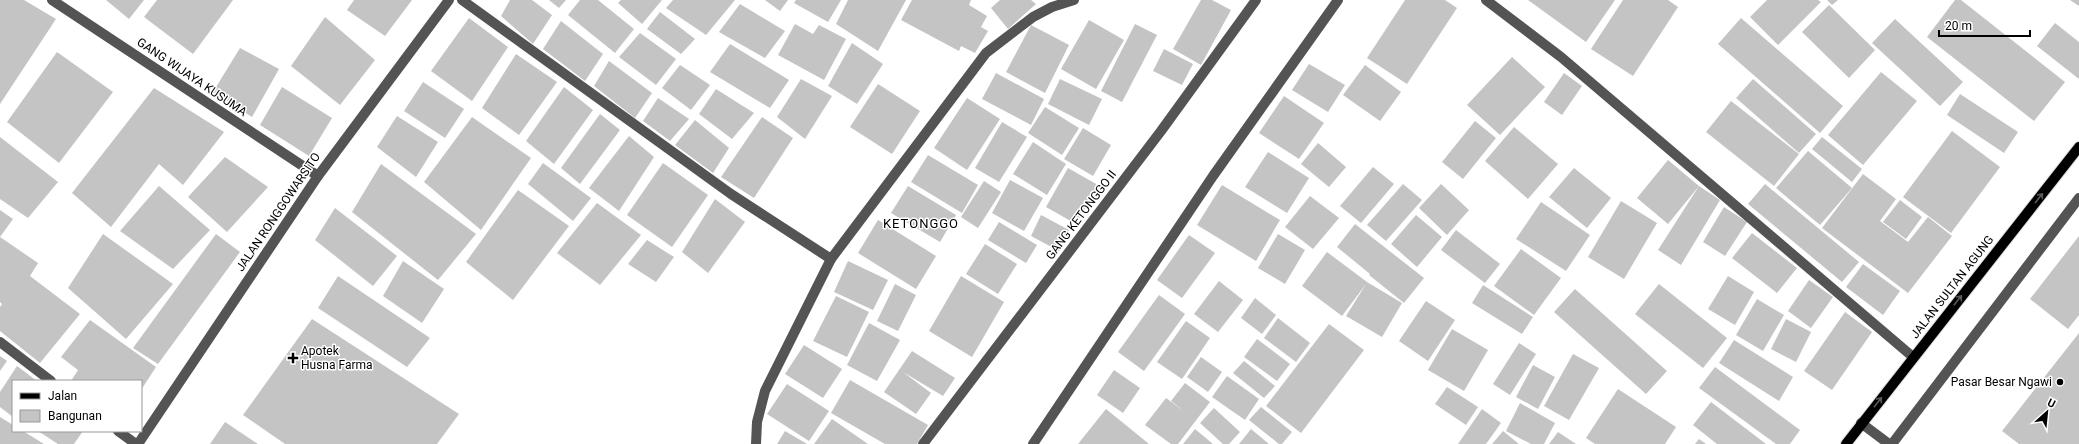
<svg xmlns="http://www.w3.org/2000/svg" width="2079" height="444" font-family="Roboto,sans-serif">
<rect width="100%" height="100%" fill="#fff"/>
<g fill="#c4c4c4">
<polygon points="0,0 24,0 56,19 0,104"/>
<polygon points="106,0 144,0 129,19"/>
<polygon points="157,0 233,0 193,54 144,17"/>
<polygon points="354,0 412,0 385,36 347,10"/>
<polygon points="510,0 532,0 552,15 533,44 501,16"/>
<polygon points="549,0 566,0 559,8"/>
<polygon points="580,0 598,0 634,29 615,53 568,15"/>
<polygon points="621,0 662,0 642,24 618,3"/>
<polygon points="673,0 735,0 706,35 666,8"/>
<polygon points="765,0 788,0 780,11"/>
<polygon points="796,0 841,0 828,22 794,3"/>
<polygon points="848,0 906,0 878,51 836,24"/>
<polygon points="912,0 971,0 969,5 987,16 981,27 988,31 975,53 961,46 959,51 901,20"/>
<polygon points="1000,0 1031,0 1036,4 1008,29 991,8"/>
<polygon points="1201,0 1212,0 1231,10 1201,65 1173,49"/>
<polygon points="1405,0 1445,0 1457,8 1407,84 1367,58"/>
<polygon points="1528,0 1615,0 1586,42"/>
<polygon points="1623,0 1668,0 1678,7 1633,76 1591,49"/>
<polygon points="1767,0 1818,0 1821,2 1778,45 1750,17"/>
<polygon points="1827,0 1838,0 1832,5"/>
<polygon points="1955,0 1961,0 2065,82 2034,121 1927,37"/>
<polygon points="2070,0 2079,0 2079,6"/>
<polygon points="740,4 785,31 765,58 719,32"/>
<polygon points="1829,5 1875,50 1849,78 1802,32"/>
<polygon points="660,12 695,39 681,54 647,29"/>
<polygon points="325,17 375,60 340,105 291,66"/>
<polygon points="469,18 508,47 472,101 431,71"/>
<polygon points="1741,18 1843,106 1820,133 1718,44"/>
<polygon points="1895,19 1963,82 1940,106 1872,43"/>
<polygon points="1089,20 1124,40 1096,89 1061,69"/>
<polygon points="561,21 603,54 585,81 543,49"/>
<polygon points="2055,23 2079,42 2079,79 2037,46"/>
<polygon points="795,24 813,34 819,25 846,39 824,80 778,55"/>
<polygon points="1135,24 1157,35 1122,102 1101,91"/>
<polygon points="1031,25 1069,45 1045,93 1006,72"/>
<polygon points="640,33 676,59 656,85 619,57"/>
<polygon points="852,43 883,64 857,104 828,86"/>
<polygon points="730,44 789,80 770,108 710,72"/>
<polygon points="240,48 279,69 252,117 213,92"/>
<polygon points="1164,49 1193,64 1182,85 1153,71"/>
<polygon points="57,52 113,92 59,163 7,122"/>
<polygon points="516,54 557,82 519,135 482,108"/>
<polygon points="1512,57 1545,87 1500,135 1467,105"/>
<polygon points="609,61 652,93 635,118 594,86"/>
<polygon points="1309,64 1345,85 1328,112 1292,90"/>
<polygon points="680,65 710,85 691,110 662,88"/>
<polygon points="1365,65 1401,92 1380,121 1343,95"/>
<polygon points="1881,72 1917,101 1863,165 1828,135"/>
<polygon points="996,73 1044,99 1031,125 982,99"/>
<polygon points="1564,73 1582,86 1562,115 1544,102"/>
<polygon points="801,79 832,96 805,139 777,117"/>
<polygon points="1060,79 1102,99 1089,125 1048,104"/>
<polygon points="1753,79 1816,134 1799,153 1736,98"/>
<polygon points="423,82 464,109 445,138 404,111"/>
<polygon points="878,84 920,111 892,154 850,127"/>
<polygon points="282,87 332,118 309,156 260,125"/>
<polygon points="564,87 593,110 554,164 526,141"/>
<polygon points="154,88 224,132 183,185 159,164 111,227 72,193"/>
<polygon points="716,89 754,113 732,139 699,114"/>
<polygon points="1960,94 2018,132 2004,153 1947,115"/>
<polygon points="1284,96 1324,123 1299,159 1259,133"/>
<polygon points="658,98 689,119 670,141 643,121"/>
<polygon points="967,98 1000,119 967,170 934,148"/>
<polygon points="1731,101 1799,154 1774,186 1706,132"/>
<polygon points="1045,107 1079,128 1062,155 1028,133"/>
<polygon points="600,114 620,130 580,184 561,168"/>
<polygon points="397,116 438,142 416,177 377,147"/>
<polygon points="472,117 531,158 481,230 424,182"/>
<polygon points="762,117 793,138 754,198 721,177"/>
<polygon points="695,120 729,148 713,173 675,145"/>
<polygon points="1475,121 1496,138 1463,179 1442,162"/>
<polygon points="1002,122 1027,137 999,182 975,168"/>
<polygon points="1514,127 1558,164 1528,199 1485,161"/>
<polygon points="1083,128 1111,145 1093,176 1064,159"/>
<polygon points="1952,131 2000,167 1951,233 1903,197"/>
<polygon points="629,136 654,157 619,211 589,188"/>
<polygon points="0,137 58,182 28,218 0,199"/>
<polygon points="1822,137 1862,169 1852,182 1812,149"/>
<polygon points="1033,142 1066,164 1047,195 1013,174"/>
<polygon points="1318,143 1346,167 1329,187 1301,164"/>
<polygon points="1808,151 1852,188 1820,225 1776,188"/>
<polygon points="1268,152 1309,178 1287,213 1245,187"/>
<polygon points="928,155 978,185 962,213 911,182"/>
<polygon points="225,157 268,187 227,232 188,197"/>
<polygon points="1668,160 1699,186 1720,200 1681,265 1658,250 1699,186 1668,224 1637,198"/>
<polygon points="543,163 591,198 573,221 528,184"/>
<polygon points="663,163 708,195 672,247 627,215"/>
<polygon points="381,164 476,234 438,280 352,212"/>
<polygon points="1373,167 1394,184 1361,223 1340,206"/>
<polygon points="1068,168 1098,185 1076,224 1046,207"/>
<polygon points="1574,168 1611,198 1587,228 1549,197"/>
<polygon points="1863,174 1896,199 1880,221 1908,242 1928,217 1952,236 1908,293 1822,228"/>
<polygon points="1010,180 1043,198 1024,231 992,213"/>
<polygon points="984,181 1001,192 978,228 961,217"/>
<polygon points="1403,184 1422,200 1386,241 1367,225"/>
<polygon points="1441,184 1469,210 1447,235 1419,208"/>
<polygon points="1765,184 1859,262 1842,282 1748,204"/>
<polygon points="1222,185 1280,220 1256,261 1197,225"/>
<polygon points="159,186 210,230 173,269 120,231"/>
<polygon points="908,186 956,215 940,242 891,213"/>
<polygon points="518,190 569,226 513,300 466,262"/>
<polygon points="1310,196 1339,218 1313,249 1285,227"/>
<polygon points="715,199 745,222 708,273 682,252"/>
<polygon points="1900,200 1922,217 1906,239 1883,222"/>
<polygon points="1621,201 1657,223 1624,279 1588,257"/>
<polygon points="1541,202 1590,235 1566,271 1516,239"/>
<polygon points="597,203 641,235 600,285 557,253"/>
<polygon points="1724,207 1747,222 1725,256 1703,242"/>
<polygon points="335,208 397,256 373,286 315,240"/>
<polygon points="0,210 13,219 0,237 38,263 30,276 80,314 40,363 0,331 0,307 2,304 0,302"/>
<polygon points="1041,215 1069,230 1059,251 1031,236"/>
<polygon points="1416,215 1442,237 1417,267 1391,244"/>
<polygon points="878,220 936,256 916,289 858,253"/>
<polygon points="999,222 1037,245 1026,263 988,240"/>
<polygon points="1355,224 1424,278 1404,303 1369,275 1370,274 1337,247"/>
<polygon points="1456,230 1500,264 1485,283 1441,250"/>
<polygon points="1752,233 1797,268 1777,293 1732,258"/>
<polygon points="103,234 173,284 126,339 68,288"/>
<polygon points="216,234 240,252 158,364 133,348"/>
<polygon points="1278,234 1305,250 1285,284 1258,268"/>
<polygon points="1189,235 1215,253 1182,298 1157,280"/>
<polygon points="2079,236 2079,315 2068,329 2030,299"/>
<polygon points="647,240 674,257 656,282 628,264"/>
<polygon points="985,244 1017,264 998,294 966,274"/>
<polygon points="1521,249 1561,278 1534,315 1494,286"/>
<polygon points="1327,252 1367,282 1402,303 1382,337 1346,316 1366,284 1342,316 1302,286"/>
<polygon points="403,261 444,289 422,323 383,296"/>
<polygon points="848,261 888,280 873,310 834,292"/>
<polygon points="1863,264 1900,291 1883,315 1846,287"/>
<polygon points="338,276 430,338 407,367 318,308"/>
<polygon points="961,276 1004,302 972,357 929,331"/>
<polygon points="1728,276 1754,292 1735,325 1708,309"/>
<polygon points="1809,280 1833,297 1811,328 1788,311"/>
<polygon points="1219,281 1243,300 1218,332 1194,314"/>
<polygon points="895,284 916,295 898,331 877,321"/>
<polygon points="1659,284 1727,338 1703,368 1635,314"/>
<polygon points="1483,285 1533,317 1522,334 1472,303"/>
<polygon points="1575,289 1667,371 1646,394 1554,312"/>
<polygon points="1159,295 1185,314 1144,371 1118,352"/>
<polygon points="836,296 869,312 847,357 813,341"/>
<polygon points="1255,298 1276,315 1262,334 1241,318"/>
<polygon points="1757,299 1784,315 1763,351 1736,335"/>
<polygon points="1426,301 1455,320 1428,361 1399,341"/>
<polygon points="1845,312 1872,332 1832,390 1804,371"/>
<polygon points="1278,318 1310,343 1296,362 1264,338"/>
<polygon points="312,319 459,414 437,444 285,444 243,415"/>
<polygon points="1786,319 1811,332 1796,362 1771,349"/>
<polygon points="90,320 156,367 141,390 141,381 71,381 78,370 61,357"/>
<polygon points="1186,321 1210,338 1182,379 1157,362"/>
<polygon points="869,323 900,340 877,381 847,365"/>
<polygon points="1329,324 1364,350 1301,433 1266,406"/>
<polygon points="1452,329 1488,350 1464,391 1428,370"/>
<polygon points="2079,333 2079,444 2019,444 2002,431"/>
<polygon points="1257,339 1290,364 1277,381 1244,357"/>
<polygon points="1734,340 1793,377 1779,401 1719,363"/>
<polygon points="1519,343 1536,354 1510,395 1493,384"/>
<polygon points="804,345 842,369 823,398 785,374"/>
<polygon points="912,351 955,378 943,396 903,372 931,393 916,414 884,392"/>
<polygon points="1573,354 1599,368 1569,420 1544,406"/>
<polygon points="0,356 7,361 0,371"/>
<polygon points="1201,357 1222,372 1208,392 1187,377"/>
<polygon points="1244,361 1275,386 1264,398 1233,373"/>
<polygon points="1533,365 1555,377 1538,409 1516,397"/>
<polygon points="17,366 37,381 13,381 13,417 0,407 0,392"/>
<polygon points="1715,367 1800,430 1790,444 1776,444 1699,388"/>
<polygon points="1114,370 1140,388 1123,413 1097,395"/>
<polygon points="1227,376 1259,399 1245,420 1212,397"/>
<polygon points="850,380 928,425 917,444 885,444 831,413"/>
<polygon points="1185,383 1210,402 1178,444 1171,444 1145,425 1166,398 1185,412 1171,401"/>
<polygon points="787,384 829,411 809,441 767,414"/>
<polygon points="1447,387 1478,407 1466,425 1435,404"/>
<polygon points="1618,389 1676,427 1665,444 1595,444 1586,438"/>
<polygon points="1711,402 1766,444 1717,444 1693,425"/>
<polygon points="1520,403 1555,423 1544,444 1531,444 1506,431"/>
<polygon points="1261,407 1292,432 1282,444 1279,444 1249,420"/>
<polygon points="1214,408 1240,432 1229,444 1223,444 1200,423"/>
<polygon points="1106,409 1127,426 1149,444 1078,444"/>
<polygon points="1482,409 1501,423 1486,444 1458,444"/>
<polygon points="0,417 13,425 13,431 23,431 44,444 0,444"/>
<polygon points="832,419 868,444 814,444"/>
<polygon points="225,422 258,444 210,444"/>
<polygon points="1195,429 1213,444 1183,444"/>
<polygon points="1251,429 1269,444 1239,444"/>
<polygon points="38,431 83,431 74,444 58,444"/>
<polygon points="785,431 807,444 777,444"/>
<polygon points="1503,431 1519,444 1492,444"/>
<polygon points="1558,432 1576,444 1549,444"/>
<polygon points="1699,439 1706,444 1695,444"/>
</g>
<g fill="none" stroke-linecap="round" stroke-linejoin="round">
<g stroke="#dbdbdb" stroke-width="12">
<polyline id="major" points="1846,444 2079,147"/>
</g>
<g stroke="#545454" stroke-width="10">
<polyline points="52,0 318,176"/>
<polyline points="462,0 731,194 831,259"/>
<polyline points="1486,0 1561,57 1913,357"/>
<polyline points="0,342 51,381"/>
<polyline points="1861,423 1889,444"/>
<polyline points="118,431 136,444"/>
<polyline points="138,444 318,176 449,0"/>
<polyline points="756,444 757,422 765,391 831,259 986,53 1033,17 1052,7 1074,0"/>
<polyline points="923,444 1161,131 1256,0"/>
<polyline points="1033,444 1213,176 1338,0"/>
<polyline points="1892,444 2079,198"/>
</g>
<use href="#major" stroke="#000" stroke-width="10"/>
</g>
<defs><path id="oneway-shaft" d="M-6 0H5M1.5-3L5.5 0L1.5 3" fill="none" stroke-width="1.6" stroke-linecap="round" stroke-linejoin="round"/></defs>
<g stroke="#595959">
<use href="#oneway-shaft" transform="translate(2039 198) rotate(-52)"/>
<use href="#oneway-shaft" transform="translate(1958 300) rotate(-52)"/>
<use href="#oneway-shaft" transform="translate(1878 402) rotate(-52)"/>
</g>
<g fill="#000" stroke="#fff" stroke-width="1.5">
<path d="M291 352h4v4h4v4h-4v4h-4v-4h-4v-4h4z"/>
<circle cx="2060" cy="382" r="4"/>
</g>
<g text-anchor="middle" stroke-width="3" stroke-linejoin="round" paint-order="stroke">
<g font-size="12" fill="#000" stroke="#fff">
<text transform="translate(192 77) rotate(34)" y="4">GANG WIJAYA KUSUMA</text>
<text transform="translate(278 212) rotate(-56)" y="4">JALAN RONGGOWARSITO</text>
<text transform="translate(1081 215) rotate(-53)" y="4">GANG KETONGGO II</text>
<text transform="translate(1952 287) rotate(-52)" y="4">JALAN SULTAN AGUNG</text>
</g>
<g font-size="12" fill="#000" stroke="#fff" text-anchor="start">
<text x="301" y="355">Apotek<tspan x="301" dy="14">Husna Farma</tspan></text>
<text x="2052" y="386" text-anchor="end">Pasar Besar Ngawi</text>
</g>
<g font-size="13" letter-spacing="1" fill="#000" stroke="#fff">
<text x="921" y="228">KETONGGO</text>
</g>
</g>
<rect x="12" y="380" width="130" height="52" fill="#ffffff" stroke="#999999"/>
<rect x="20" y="393" width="20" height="6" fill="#000000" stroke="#999999"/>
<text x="48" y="400" font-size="12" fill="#000000">Jalan</text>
<rect x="20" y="410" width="20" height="12" fill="#c4c4c4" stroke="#999999"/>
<text x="48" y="420" font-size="12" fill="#000000">Bangunan</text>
<g transform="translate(2047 412) rotate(27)" stroke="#ffffff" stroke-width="3" paint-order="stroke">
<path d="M0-3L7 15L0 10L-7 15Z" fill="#000000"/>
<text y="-6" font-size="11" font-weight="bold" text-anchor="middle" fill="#000000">U</text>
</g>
<path d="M1939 30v6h91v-6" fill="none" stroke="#000000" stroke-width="2"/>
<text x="1945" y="30" font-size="12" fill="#000000" stroke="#ffffff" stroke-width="3" paint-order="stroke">20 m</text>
</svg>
